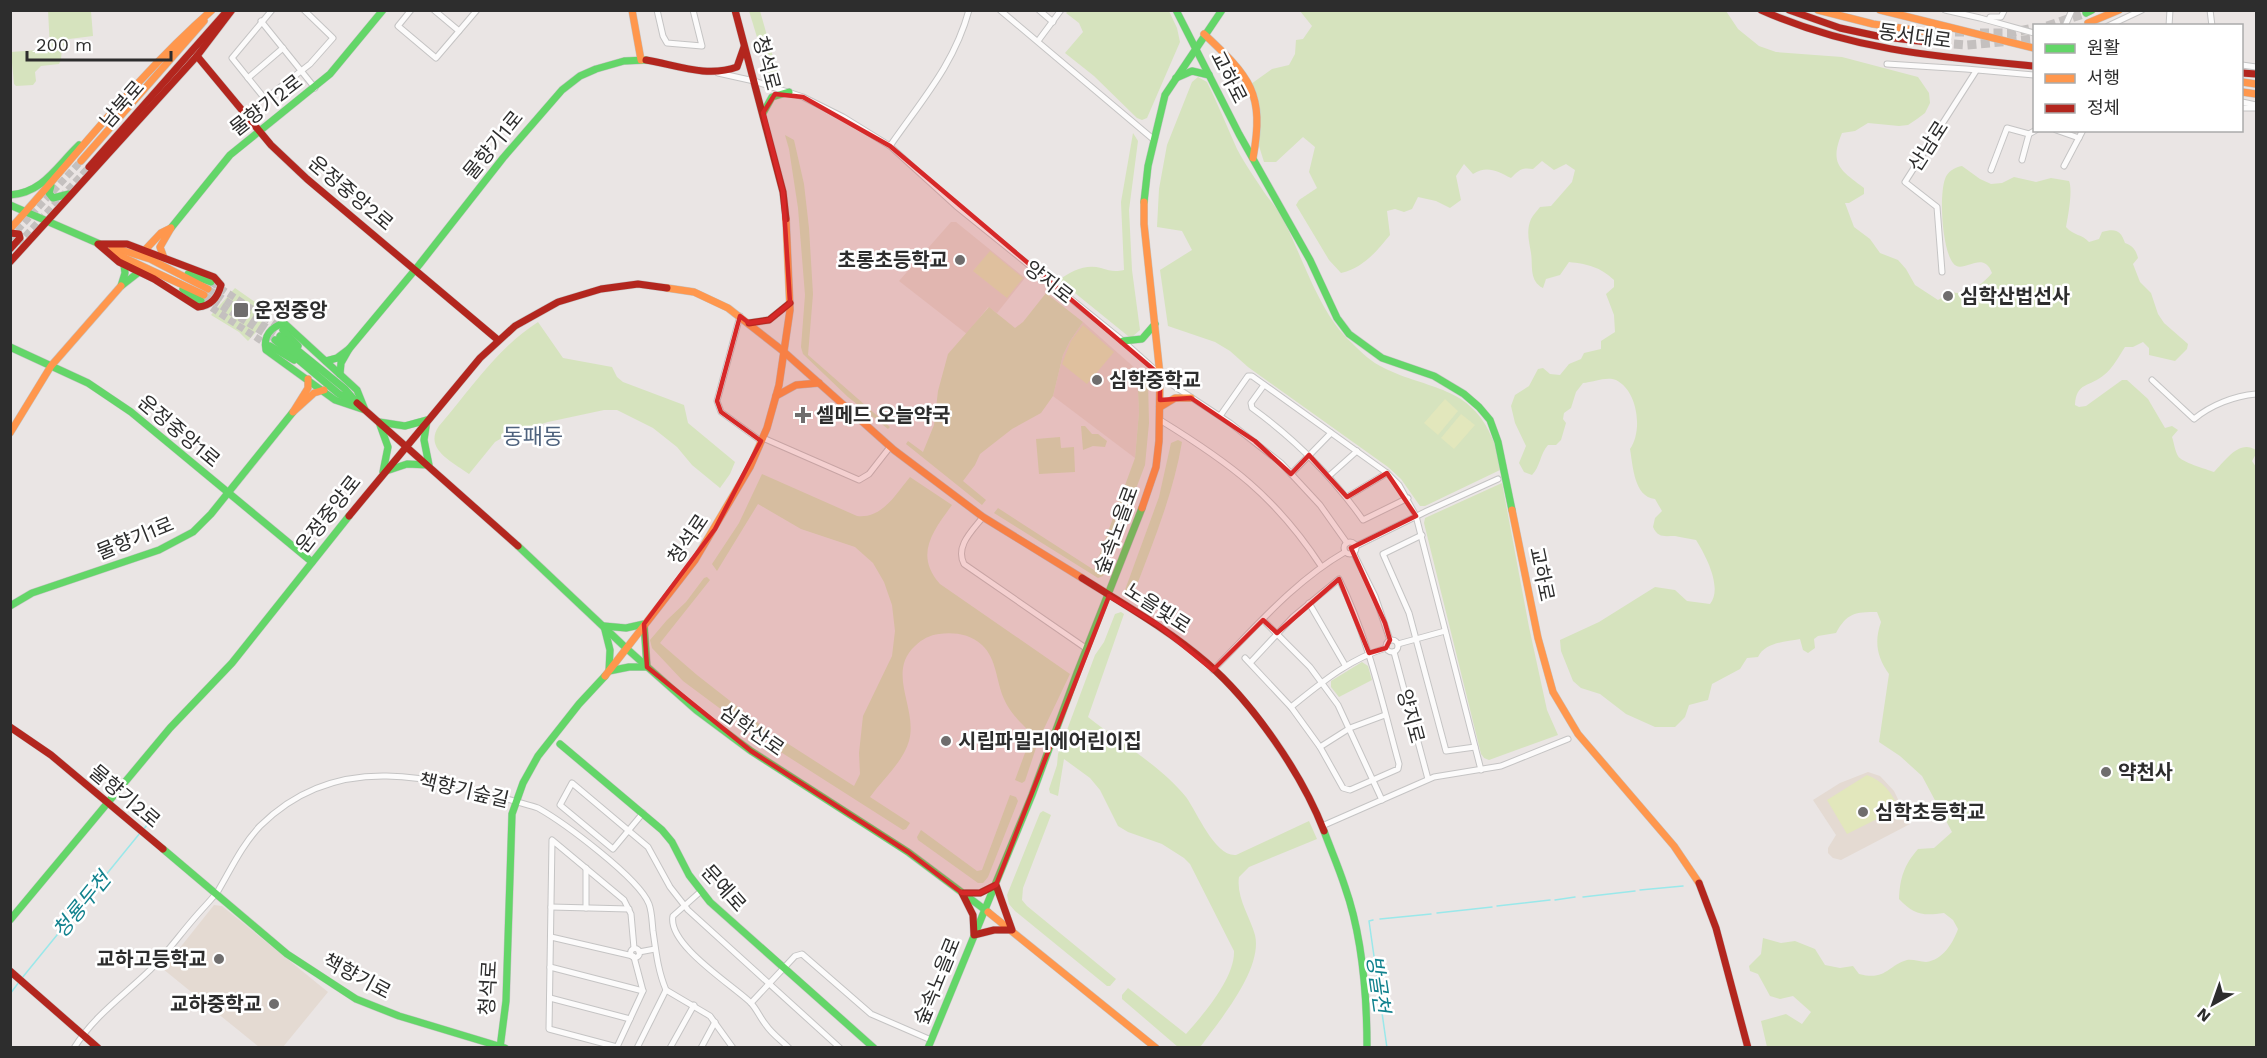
<svg xmlns="http://www.w3.org/2000/svg" width="2267" height="1058" font-family="'Work Sans','Noto Sans KR',sans-serif">
<rect width="100%" height="100%" fill="#eae5e4"/>
<g fill="#e4dad2">
<polygon points="951,222 956,222 1025,278 997,313 988,307 967,334 899,281"/>
<polygon points="1083,322 1137,370 1139,412 1135,458 1053,396 1063,355 1070,341"/>
<polygon points="1868,772 1880,776 1894,791 1910,824 1841,860 1833,858 1828,853 1828,848 1836,835 1813,800 1840,783"/>
<polygon points="214,905 222,906 328,992 283,1047 259,1047 163,969"/>
</g>
<g fill="#d6e3be">
<polygon points="48,10 91,11 93,36 69,39 62,47 61,60 59,64 41,66 35,72 36,81 33,85 16,86 14,84 11,52 50,49"/>
<path d="M1386,10L1726,11L1738,29L1759,46L1776,52L1842,57L1918,77L1929,93L1930,103L1925,113L1917,119L1908,125L1899,126L1868,123L1855,131L1842,133C1829,164 1840,170 1864,188V194L1849,203H1845L1854,227L1870,239L1880,253L1898,260L1906,269L1915,285L1938,300L1952,292C1966,297 1983,284 1992,273C1983,248 1962,276 1953,263C1942,249 1939,196 1945,179C1947,172 1955,167 1962,166L1980,179L1991,184L2002,183L2014,177L2036,182L2051,178L2069,181C2073,190 2068,216 2066,227C2074,236 2082,234 2089,242L2099,239L2102,232C2115,228 2121,230 2125,243C2133,246 2136,250 2138,258L2133,264L2140,282L2151,293L2158,314L2164,323L2188,344L2187,349L2175,361L2149,355V348L2143,342L2133,347H2125C2119,356 2113,368 2104,375C2090,387 2076,382 2075,405L2079,407L2086,406L2122,380H2127L2148,399L2165,428L2172,426L2178,430L2172,437C2174,443 2175,451 2178,456C2181,462 2206,469 2214,472C2225,461 2239,439 2256,450V454L2252,461L2256,467V1047H1767L1761,1021L1786,1014L1802,1024L1811,1012L1793,996L1780,999L1770,996L1758,974L1750,971L1749,966L1761,954L1763,938L1781,943L1795,941L1815,949L1825,965L1840,968L1853,966L1859,974C1886,981 1887,966 1907,960C1913,959 1920,962 1926,962C1943,960 1953,943 1958,929L1953,920L1944,913C1923,916 1914,915 1899,899C1900,878 1904,865 1918,849L1934,848L1952,832L1922,776L1900,756L1879,742L1889,674C1877,657 1874,642 1881,622L1877,612C1855,612 1847,613 1836,633L1818,636L1814,639L1815,648L1808,653L1803,650L1800,639C1785,642 1765,642 1758,657L1747,658L1740,669L1712,684L1708,700L1689,705L1685,717L1675,727H1655L1626,714L1600,694L1581,688L1573,681L1561,651L1560,640L1599,622L1655,587L1675,590L1687,601L1710,604C1723,588 1706,556 1696,540C1689,539 1681,537 1675,536C1664,536 1658,538 1653,527L1655,518L1662,511L1655,499C1634,497 1633,466 1630,449C1643,431 1638,391 1616,380C1607,376 1593,382 1583,383L1576,392L1571,408L1564,413L1563,419L1566,423L1561,440L1556,445H1548C1540,454 1540,467 1532,475L1524,472L1519,463L1526,446L1515,423L1511,406L1515,395L1529,386L1538,369L1543,368L1550,374L1560,375L1569,364L1581,359L1584,353L1601,349V341L1615,332L1614,315L1606,294L1614,287V280C1600,267 1588,264 1569,262L1560,275L1546,279L1543,288C1529,281 1533,266 1531,253C1529,241 1526,231 1531,219C1533,215 1537,211 1540,207L1551,206L1572,182L1575,170L1566,164L1554,170L1542,161L1533,169C1522,167 1519,170 1511,178C1497,171 1487,165 1473,174L1464,164L1456,176L1461,200L1450,208L1436,201L1418,197L1412,209L1404,212L1395,209L1387,211L1390,235C1376,252 1363,268 1341,273L1329,260L1296,205L1299,200L1317,188L1309,172L1315,147L1303,137L1276,162H1264L1259,146L1258,120L1251,84L1272,69L1289,65L1295,54L1296,40L1303,39L1312,26L1300,11Z"/>
<polygon points="749,11 760,11 779,78 768,73"/>
<polygon points="1068,11 1169,11 1177,28 1180,42 1147,118 1142,120 1137,118 1094,76 1065,53 1083,32 1079,23 1066,13"/>
<path d="M1198,77L1207,82C1218,104 1227,127 1237,149C1245,164 1256,180 1266,195C1271,202 1278,209 1282,217C1302,255 1319,314 1352,343C1362,353 1371,362 1384,368C1428,390 1471,385 1493,440C1497,448 1501,461 1500,470L1425,506H1420L1401,479L1388,467L1248,367L1230,351L1215,342L1168,326L1160,270L1192,250L1182,231L1157,227L1159,189L1167,145L1192,82Z"/>
<path d="M1133,133L1138,141L1129,210L1132,270L1140,330L1133,336H1128L1059,280C1072,271 1085,264 1101,268C1110,271 1115,272 1124,270L1121,202Z"/>
<polygon points="785,135 794,140 804,184 809,228 813,294 808,355 890,427 888,429 848,397 803,354 801,347 805,295 798,208 789,149"/>
<polygon points="235,288 272,314 248,341 239,332 211,315"/>
<polygon points="1046,293 1083,322 1070,341 1063,355 1053,396 1041,413 1012,429 980,454 975,465 963,481 986,500 982,505 906,444 908,441 923,452 934,425 938,391 948,354 989,307 1015,328 1023,322"/>
<path d="M538,322L563,358L612,367L617,377L623,382L684,405L688,423L735,462L730,474L720,488L692,465L677,447L653,428L617,410H604L548,422L507,435L495,442L469,474C453,462 423,449 439,426C470,390 497,348 538,322Z"/>
<polygon points="1137,370 1148,380 1149,423 1145,465 1103,576 1098,578 994,513 998,508 1094,570 1135,458 1139,412"/>
<polygon points="1081,426 1085,426 1092,434 1098,434 1107,441 1105,447 1093,446 1083,450"/>
<polygon points="1060,437 1061,448 1074,447 1075,472 1039,474 1036,439"/>
<path d="M1178,440L1182,442C1173,496 1151,547 1132,598L1126,594L1125,590L1159,497L1171,443Z"/>
<path d="M762,474L857,516C882,519 896,494 910,477L952,505C933,531 914,555 940,584L1070,674L1039,739L1025,781L1022,783L1015,780L1032,734C1021,723 1010,713 1004,699C996,681 997,659 982,645C970,634 954,632 939,634C930,635 922,639 915,646C886,673 918,708 909,741C903,762 883,779 870,797L910,823L906,829L903,830L776,749L775,744L779,738L854,786L860,774L859,753L863,716L892,656L895,631L892,605L884,582L873,563L855,547L801,529L758,504L717,571L712,564L739,523Z"/>
<polygon points="1502,483 1529,627 1547,710 1558,735 1489,760 1484,758 1481,754 1424,523 1425,518"/>
<polygon points="707,577 710,580 660,643 697,675 766,729 762,735 757,736 683,681 652,648 650,640 667,620 686,602 704,578"/>
<path d="M1121,612L1124,614L1088,717C1119,742 1161,766 1186,797C1197,812 1215,857 1236,855L1309,821L1317,839L1249,867L1239,877C1236,897 1250,917 1255,935C1263,969 1220,1020 1201,1046L1202,1047H1178L1122,999V995L1128,988L1186,1034C1203,1015 1235,978 1234,951L1190,864L1184,858L1162,844L1128,832L1118,826L1100,790L1090,778L1064,759L1058,796L1050,793L1049,789L1057,765L1058,754L1095,655L1104,642L1115,614Z"/>
<polygon points="1362,662 1368,666 1372,680 1339,697 1331,687 1331,681"/>
<polygon points="1010,795 1016,797 1018,801 988,877 983,883 978,883 918,840 917,837 921,830 977,871 982,870"/>
<polygon points="1043,811 1051,815 1023,888 1022,900 1027,906 1116,979 1110,986 1107,986 1015,911 1009,904 1007,895 1040,813"/>
</g>
<g fill="#e2e7bc">
<polygon points="990,251 1023,278 1007,298 973,271"/>
<polygon points="1083,325 1114,352 1087,384 1062,364 1071,341"/>
<polygon points="1445,399 1458,411 1438,435 1424,423"/>
<polygon points="1461,414 1475,425 1454,449 1441,438"/>
<path d="M1867,775C1883,781 1891,792 1899,808L1847,834L1827,800Z"/>
</g>
<g fill="none" stroke-linecap="round" stroke-linejoin="round">
<g stroke="#9ae8ea" stroke-width="1.5">
<polyline points="143,830 154,816"/>
<polyline points="1640,890 1683,886"/>
<polyline points="1583,897 1635,891"/>
<polyline points="1555,900 1575,897"/>
<polyline points="1497,906 1550,900"/>
<polyline points="1437,913 1492,907"/>
<polyline points="1380,919 1431,914"/>
<polyline points="1373,920 1369,921 1387,1048"/>
<polyline points="22,978 140,833"/>
<polyline points="10,994 19,982"/>
</g>
<g stroke="#c4c0bf" stroke-width="7" stroke-dasharray="7 3.5" stroke-linecap="butt">
<polyline points="10,238 81,161"/>
<polyline points="18,244 89,167"/>
<polyline points="211,282 281,328"/>
<polyline points="208,289 280,336"/>
<polyline points="204,295 275,340"/>
<polyline points="203,302 269,346"/>
</g>
<g stroke="#c4c0bf" stroke-width="9" stroke-dasharray="9 4.5" stroke-linecap="butt">
<polyline points="2047,26 2086,13"/>
<polyline points="1928,32 1964,32"/>
<polyline points="1980,33 2009,33 2034,28"/>
<polyline points="1927,42 1967,45 2034,39"/>
</g>
<g stroke="#c5c4c4" stroke-width="7">
<g id="street">
<polyline points="272,10 232,58 265,99 310,64 333,38 304,10"/>
<polyline points="411,10 398,26 436,58 477,10"/>
<polyline points="434,10 459,31"/>
<polyline points="657,10 663,36 667,43 702,46 693,10"/>
<polyline points="1000,10 1153,139"/>
<polyline points="1039,10 1053,22"/>
<polyline points="1945,10 1980,18 2034,33"/>
<polyline points="2210,10 2212,26"/>
<polyline points="1989,20 1990,17 2001,17 2004,11"/>
<polyline points="261,21 315,88"/>
<polyline points="2065,26 2072,10"/>
<polyline points="2108,26 2142,10"/>
<polyline points="2169,26 2170,10"/>
<polyline points="1038,41 1061,10"/>
<polyline points="1887,64 1966,69 2034,75"/>
<polyline points="2242,65 2256,67"/>
<polyline points="718,73 754,81 803,97 843,117 890,146 956,206 1123,341 1171,384 1230,423 1281,463 1320,505 1347,543"/>
<polyline points="248,78 283,48"/>
<polyline points="2242,102 2256,105"/>
<polyline points="2242,108 2256,108"/>
<polyline points="2056,130 2079,138"/>
<path d="M890,146C921,101 954,65 969,10"/>
<polyline points="2022,160 2029,134 2036,130"/>
<polyline points="2064,166 2083,130"/>
<polyline points="1991,170 2007,128 2029,134"/>
<polyline points="1942,272 1937,207 1905,182 1976,71"/>
<polyline points="740,316 717,401 721,412 761,441"/>
<path d="M2152,380L2194,419C2211,405 2234,396 2256,394"/>
<path d="M1264,385L1251,403L1252,408C1296,440 1332,476 1363,520L1408,498"/>
<polyline points="1220,416 1248,376 1252,376 1387,473 1399,485 1416,516 1481,770"/>
<path d="M1160,420C1230,463 1275,496 1321,566"/>
<polyline points="763,438 859,480 869,474 890,447"/>
<polyline points="1291,474 1331,433"/>
<polyline points="1329,476 1357,451"/>
<polyline points="1347,497 1387,473"/>
<path d="M983,517C972,531 955,546 964,564L1087,649"/>
<polyline points="1422,535 1383,554 1409,613 1446,751 1475,747"/>
<circle cx="1350" cy="548" r="6"/>
<polyline points="1356,546 1427,511 1498,479"/>
<polyline points="1354,554 1375,596 1390,640"/>
<polyline points="1309,603 1345,665"/>
<polyline points="1263,620 1310,667 1338,705 1382,800"/>
<circle cx="1392" cy="646" r="6"/>
<polyline points="1398,644 1445,631"/>
<polyline points="1394,652 1428,779"/>
<path d="M1245,658L1291,707L1320,747L1343,788L1350,790L1398,769L1399,764C1382,702 1368,637 1339,579L1293,617L1250,663"/>
<path d="M1213,670C1255,628 1293,582 1345,552"/>
<path d="M1291,707C1321,683 1349,659 1386,648"/>
<polyline points="1320,747 1350,728 1385,715"/>
<polyline points="643,813 613,849 560,805 572,783 648,847 670,887 688,910 840,1048"/>
<polyline points="1322,826 1434,777 1501,766 1568,739"/>
<path d="M700,892L673,916C667,944 731,984 750,1002C757,1009 760,1018 766,1025C772,1034 781,1040 789,1048"/>
<polyline points="551,907 629,909"/>
<polyline points="586,908 586,868"/>
<polyline points="551,937 633,956"/>
<polyline points="634,948 631,914 624,900 552,840 549,1029 617,1047 643,991 634,957"/>
<circle cx="635" cy="953" r="4.5"/>
<polyline points="639,952 655,949"/>
<polyline points="550,967 643,991"/>
<polyline points="550,998 630,1019"/>
<polyline points="751,1003 795,956 802,954 871,1014 931,1040"/>
<path d="M74,1048C94,1016 123,996 150,970C167,953 181,933 197,915C204,907 212,899 218,891C231,869 242,845 260,826C341,745 442,780 538,808C563,822 639,878 649,904C652,912 652,922 653,931C656,952 658,971 666,990L710,1016L733,1048"/>
<polyline points="637,1048 666,990"/>
<polyline points="670,1048 694,1005"/>
<polyline points="701,1048 715,1022"/>
</g>
</g>
<g stroke="#c5c4c4" stroke-width="8">
<g id="fast">
<polyline points="1176,10 1239,134 1310,260 1337,318 1349,334 1382,358 1434,376 1464,394 1479,407 1490,420 1498,442 1512,510"/>
<polyline points="2086,13 2092,10"/>
<polyline points="1176,78 1192,71 1209,75"/>
<polyline points="763,113 772,97 789,92"/>
<polyline points="51,186 49,193 53,198 69,194"/>
<path d="M10,195C43,193 57,166 79,145"/>
<polyline points="1144,202 1148,166 1165,95 1222,10"/>
<polyline points="10,205 102,245"/>
<polyline points="171,228 230,155 330,74 383,10"/>
<polyline points="124,265 125,273 121,286 139,272"/>
<polyline points="188,274 211,282"/>
<polyline points="183,289 201,301"/>
<path d="M284,323L357,390L365,410L335,400L266,350C263,336 271,327 284,323Z"/>
<polyline points="283,330 298,346"/>
<polyline points="275,340 339,394 357,403 345,389 280,336"/>
<polyline points="1123,341 1142,339 1155,324"/>
<polyline points="270,346 294,360"/>
<polyline points="10,347 88,383 131,412 312,562"/>
<polyline points="349,349 419,265 503,158 562,90 580,76 596,69 624,61 646,60"/>
<polyline points="326,361 337,358 349,349 341,363 340,374"/>
<polygon points="427,420 424,440 429,465 407,464 383,472 388,447 379,422 405,426"/>
<polyline points="518,546 626,648 696,710 751,751 908,852 988,912"/>
<polyline points="10,606 32,593 159,550 193,532 211,514 293,412"/>
<polygon points="644,624 647,667 629,667 609,671 610,650 604,626 626,628"/>
<polyline points="560,744 662,830 672,842 689,875 710,902 874,1048"/>
<path d="M1324,831C1331,850 1339,868 1345,887C1363,938 1367,995 1367,1048"/>
<polyline points="163,849 287,954 356,999 399,1016 505,1048"/>
<polyline points="10,920 170,728 232,663 349,516"/>
<polyline points="500,1048 506,1001 512,814 523,783 538,756 579,704 605,676"/>
<polyline points="928,1048 1032,795 1077,673 1142,508"/>
</g>
</g>
<g stroke="#c5c4c4" stroke-width="8">
<g id="slow">
<polyline points="632,10 641,60"/>
<polyline points="1818,10 1873,24 1928,32"/>
<polyline points="1880,10 2034,48"/>
<polyline points="2088,23 2119,10"/>
<path d="M1204,34C1250,77 1265,93 1253,158"/>
<polyline points="2242,82 2256,84"/>
<polyline points="2242,92 2256,94"/>
<polyline points="81,161 204,21"/>
<path d="M10,229C77,155 137,76 212,10"/>
<polyline points="112,247 150,259 208,289"/>
<polyline points="144,251 161,233 171,228 160,247 164,258"/>
<polyline points="112,252 204,295"/>
<polyline points="667,288 694,292 728,308 783,351 894,450 983,517 1082,578"/>
<polyline points="308,379 308,388 293,412 314,393 324,390"/>
<polyline points="776,396 796,385 819,383"/>
<polyline points="1160,407 1175,398 1191,398"/>
<polyline points="10,433 51,366 121,286"/>
<polyline points="1142,508 1156,467 1159,441 1160,375 1144,224 1144,202"/>
<polyline points="1512,510 1538,638 1553,692 1578,734 1674,846 1699,883"/>
<polyline points="605,676 695,560 750,467 767,428 779,385 790,310 786,219"/>
<polyline points="988,912 1156,1048"/>
</g>
</g>
<g stroke="#c5c4c4" stroke-width="8">
<g id="jam">
<polyline points="735,10 783,192 786,219"/>
<path d="M1761,10C1851,50 1937,57 2034,66"/>
<polyline points="1789,10 1840,28 1877,36 1927,42"/>
<polyline points="197,56 271,145 307,179 498,340"/>
<path d="M646,60C676,65 707,78 737,67L744,47"/>
<polyline points="2242,73 2256,74"/>
<polyline points="89,167 227,11"/>
<polyline points="10,233 19,234 20,238 10,249"/>
<path d="M98,244H127L214,277L221,285C218,297 211,306 198,307L154,279L119,262Z"/>
<polyline points="10,262 197,56 232,10"/>
<polyline points="749,323 769,320 790,303"/>
<polyline points="357,403 518,546"/>
<polyline points="349,516 480,358 515,326 558,302 601,289 638,284 667,288"/>
<path d="M1082,578C1125,605 1169,630 1207,663C1253,703 1302,774 1324,831"/>
<polyline points="10,727 51,755 163,849"/>
<polyline points="1699,883 1716,928 1748,1048"/>
<polygon points="996,885 1012,930 994,930 974,935 973,915 962,893 980,893"/>
<polyline points="10,971 98,1048"/>
</g>
</g>
<use href="#street" stroke="#fcfbfb" stroke-width="5"/>
<use href="#fast" stroke="#63d668" stroke-width="7"/>
<use href="#slow" stroke="#ff974d" stroke-width="7"/>
<use href="#jam" stroke="#b3261e" stroke-width="7"/>
</g>
<path fill="#d62828" fill-opacity="0.2" stroke="#d62828" stroke-width="4.5" stroke-linejoin="round" d="M775,94L803,97L890,146L1160,375V400L1191,398L1255,441L1291,474L1309,455L1347,497L1387,473L1416,516L1351,548L1385,623L1390,640L1386,648L1369,653L1339,579L1277,633L1263,620L1213,670L1158,625L1109,596L996,885L980,893H962L908,852L751,751L647,667L644,624L715,529L761,441L721,412L717,401L740,316L749,323L769,320L790,303L783,192L763,113Z"/>
<g fill="#6f6d6d" stroke="#fff" stroke-width="2">
<circle cx="960" cy="260" r="6"/>
<circle cx="1948" cy="296" r="6"/>
<rect x="233" y="302" width="16" height="16" rx="3"/>
<circle cx="1097" cy="380" r="6"/>
<path d="M800 406h6v6h6v6h-6v6h-6v-6h-6v-6h6z"/>
<circle cx="946" cy="741" r="6"/>
<circle cx="2106" cy="772" r="6"/>
<circle cx="1863" cy="812" r="6"/>
<circle cx="219" cy="959" r="6"/>
<circle cx="274" cy="1004" r="6"/>
</g>
<g text-anchor="middle" stroke-width="5" stroke-linejoin="round" paint-order="stroke">
<g font-size="20" fill="#2d2d2d" stroke="#fff">
<text transform="translate(1915 36) rotate(8)" y="7">동서대로</text>
<text transform="translate(767 63) rotate(75)" y="7">청석로</text>
<text transform="translate(1229 77) rotate(63)" y="7">교하로</text>
<text transform="translate(122 104) rotate(-49)" y="7">남북로</text>
<text transform="translate(266 105) rotate(-38)" y="7">물향기2로</text>
<text transform="translate(493 145) rotate(-51)" y="7">물향기1로</text>
<text transform="translate(1928 146) rotate(-57)" y="7">산남로</text>
<text transform="translate(351 193) rotate(40)" y="7">운정중앙2로</text>
<text transform="translate(1049 282) rotate(38)" y="7">양지로</text>
<text transform="translate(179 431) rotate(40)" y="7">운정중앙1로</text>
<text transform="translate(328 514) rotate(-52)" y="7">운정중앙로</text>
<text transform="translate(1116 530) rotate(-70)" y="7">숲속노을로</text>
<text transform="translate(135 538) rotate(-22)" y="7">물향기1로</text>
<text transform="translate(688 539) rotate(-56)" y="7">청석로</text>
<text transform="translate(1542 574) rotate(78)" y="7">교하로</text>
<text transform="translate(1158 608) rotate(33)" y="7">노을빛로</text>
<text transform="translate(1411 716) rotate(75)" y="7">양지로</text>
<text transform="translate(752 730) rotate(35)" y="7">심학산로</text>
<text transform="translate(464 790) rotate(13)" y="7">책향기숲길</text>
<text transform="translate(125 796) rotate(40)" y="7">물향기2로</text>
<text transform="translate(724 888) rotate(48)" y="7">문예로</text>
<text transform="translate(357 976) rotate(28)" y="7">책향기로</text>
<text transform="translate(937 981) rotate(-68)" y="7">숲속노을로</text>
<text transform="translate(488 988) rotate(-87)" y="7">청석로</text>
</g>
<g font-size="20" font-weight="bold" fill="#2d2d2d" stroke="#fff" text-anchor="start">
<text x="948" y="267" text-anchor="end">초롱초등학교</text>
<text x="1960" y="303">심학산법선사</text>
<text x="254" y="317">운정중앙</text>
<text x="1109" y="387">심학중학교</text>
<text x="816" y="422">셀메드 오늘약국</text>
<text x="958" y="748">시립파밀리에어린이집</text>
<text x="2118" y="779">약천사</text>
<text x="1875" y="819">심학초등학교</text>
<text x="207" y="966" text-anchor="end">교하고등학교</text>
<text x="262" y="1011" text-anchor="end">교하중학교</text>
</g>
<g font-size="21" font-style="italic" fill="#12828e" stroke="#fff">
<text transform="translate(82 905) rotate(-51)" y="7">청룡두천</text>
<text transform="translate(1378 984) rotate(82)" y="7">방골천</text>
</g>
<g font-size="22" fill="#4e627d" stroke="#fff">
<text x="533" y="444">동패동</text>
</g>
</g>
<rect width="2267" height="1058" fill="none" stroke="#2d2d2d" stroke-width="24"/>
<rect x="2033" y="24" width="210" height="108" fill="#ffffff" stroke="#ababab" stroke-width="1.5"/>
<rect x="2045" y="44" width="30" height="9" fill="#63d668" stroke="#ababab" stroke-width="1.5"/>
<text x="2087" y="54" font-size="18" fill="#2d2d2d">원활</text>
<rect x="2045" y="74" width="30" height="9" fill="#ff974d" stroke="#ababab" stroke-width="1.5"/>
<text x="2087" y="84" font-size="18" fill="#2d2d2d">서행</text>
<rect x="2045" y="104" width="30" height="9" fill="#b3261e" stroke="#ababab" stroke-width="1.5"/>
<text x="2087" y="114" font-size="18" fill="#2d2d2d">정체</text>
<g transform="translate(2213 1004) rotate(220)" stroke="#ffffff" stroke-width="4.5" paint-order="stroke">
<path d="M0-4.5L10 22L0 15L-10 22Z" fill="#2d2d2d"/>
<text y="-9" font-size="16" font-weight="bold" text-anchor="middle" fill="#2d2d2d">N</text>
</g>
<path d="M27 51v9h144v-9" fill="none" stroke="#2d2d2d" stroke-width="3"/>
<text x="36" y="51" font-size="18" fill="#2d2d2d" stroke="#ffffff" stroke-width="4.5" paint-order="stroke">200 m</text>
</svg>
